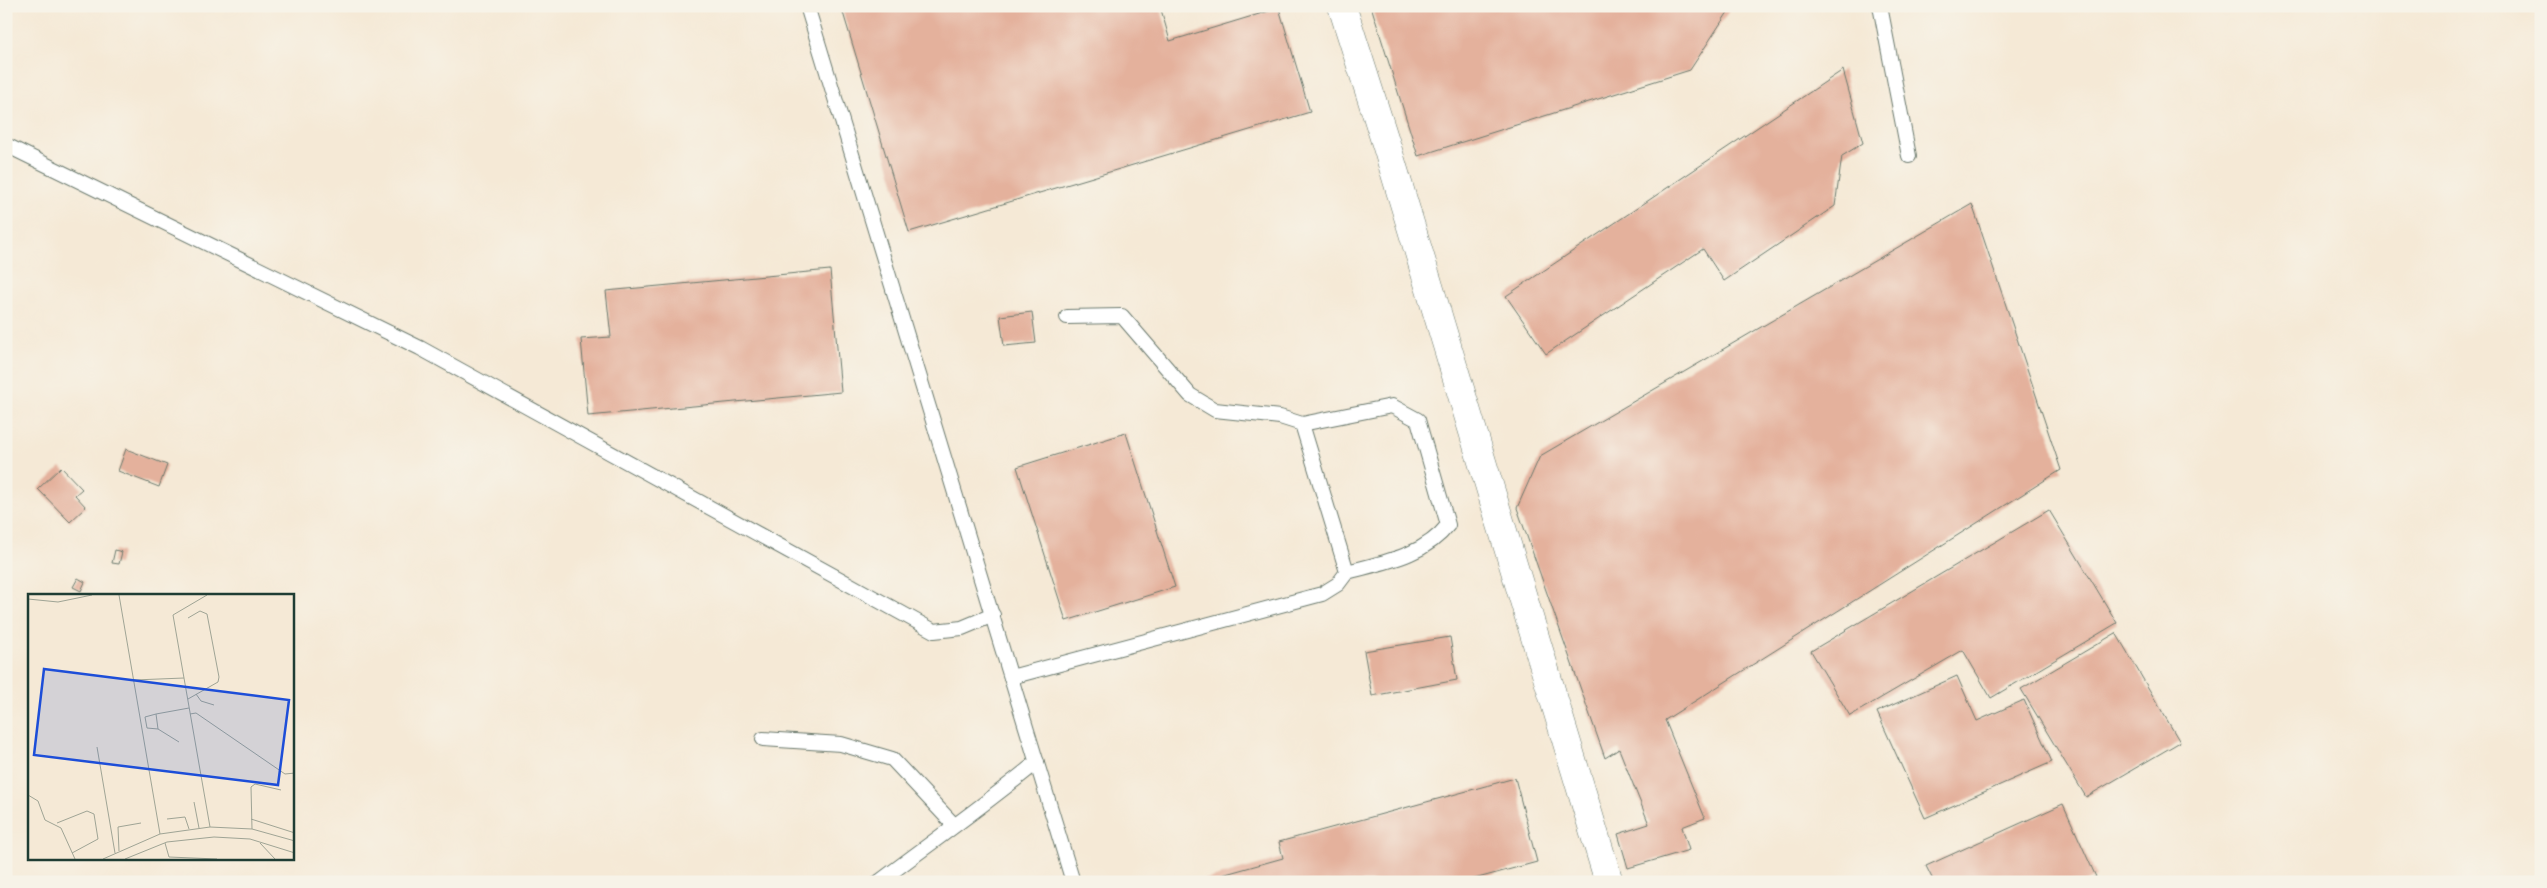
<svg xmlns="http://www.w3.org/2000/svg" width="2547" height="888" font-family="'Shantell Sans',sans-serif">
<rect width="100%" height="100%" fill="#f7f3e8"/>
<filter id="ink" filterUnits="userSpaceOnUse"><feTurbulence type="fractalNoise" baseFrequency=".02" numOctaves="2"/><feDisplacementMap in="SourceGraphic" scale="10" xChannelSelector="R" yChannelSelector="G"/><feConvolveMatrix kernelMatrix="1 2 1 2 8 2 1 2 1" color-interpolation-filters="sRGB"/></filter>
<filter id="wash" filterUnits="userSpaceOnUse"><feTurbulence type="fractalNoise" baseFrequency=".0096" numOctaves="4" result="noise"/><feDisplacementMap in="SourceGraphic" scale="20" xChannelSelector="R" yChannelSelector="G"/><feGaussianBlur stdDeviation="1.12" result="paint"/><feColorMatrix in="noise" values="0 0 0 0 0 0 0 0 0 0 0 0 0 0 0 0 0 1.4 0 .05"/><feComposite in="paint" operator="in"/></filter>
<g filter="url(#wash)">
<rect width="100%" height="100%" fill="#f5e9d6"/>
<g id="blocks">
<g fill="#e4b19c">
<polygon points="841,6 1160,6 1170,41 1279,8 1310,112 909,232"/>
<polygon points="1371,6 1732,6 1690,70 1418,156"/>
<polygon points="1843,70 1863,143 1842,156 1835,206 1724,281 1703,249 1546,354 1506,296"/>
<polygon points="1972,204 2061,470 1665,720 1705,818 1682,827 1689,850 1628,868 1618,834 1649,824 1619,749 1605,758 1517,508 1540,456"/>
<polygon points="830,270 841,392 588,416 581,339 611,337 606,291"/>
<polygon points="1032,312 1036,343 1004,346 1000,316"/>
<polygon points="1126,433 1175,587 1066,621 1017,467"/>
<polygon points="126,449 167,465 159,487 118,471"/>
<polygon points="61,467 82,489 75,495 86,507 70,522 38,489"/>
<polygon points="2049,510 2117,623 1991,698 1963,650 1850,716 1811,651"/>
<polygon points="115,550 122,552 119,564 112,563"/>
<polygon points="78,578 85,582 81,591 73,587"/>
<polygon points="2116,633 2180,742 2086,797 2021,689"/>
<polygon points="1450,637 1457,680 1372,696 1364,651"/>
<polygon points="1957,676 1977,721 2024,700 2052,762 1925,818 1877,712"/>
<polygon points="1515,778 1537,862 1463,882 1197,882 1283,858 1279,842"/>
<polygon points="2063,804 2096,877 2085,882 1934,882 1926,866"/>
</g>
</g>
</g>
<g filter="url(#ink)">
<use href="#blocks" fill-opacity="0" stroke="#6a796d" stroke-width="1"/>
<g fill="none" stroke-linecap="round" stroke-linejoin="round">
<g stroke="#6a796d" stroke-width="16">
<g id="service">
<polyline points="807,6 1073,882"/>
<polyline points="1880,6 1909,156"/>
<polyline points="6,145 420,348 934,631 962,628 993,615"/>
<path d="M1302,424L1392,406L1418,420L1448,525C1424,556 1384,562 1347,572"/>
<polyline points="1011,677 1322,594 1338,584 1347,572 1302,424 1280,417 1215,410 1190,395 1122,316 1067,317"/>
<polyline points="763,739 841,744 892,759 954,825"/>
<path d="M879,882C932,842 986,804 1037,762"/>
</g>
</g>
<g stroke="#6a796d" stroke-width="29">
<polyline id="minor" points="1342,6 1387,147 1609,882"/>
</g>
<use href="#service" stroke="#fff" stroke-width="14"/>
<use href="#minor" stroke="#fff" stroke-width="28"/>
</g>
</g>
<g transform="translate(28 594)">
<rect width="266" height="266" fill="#f5e9d6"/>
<path fill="none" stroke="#9fa495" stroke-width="1" d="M91,1L132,240M179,1L145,21L182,233M0,5L30,8L64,1M106,86L156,84M168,100L173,107L186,111M160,105L190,88L191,83L179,20L172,17L160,24M128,120L117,123L119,134L130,135M162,120L168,119L257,180L267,179M151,148L130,135L128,120L161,114M69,153L87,259M0,201L10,207L17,226L33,234L47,265M166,208L171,234M139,225L157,223L161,235M223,225L267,239M29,229L59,217L66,220L70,245L44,259M224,235L223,193L227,190L253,196M137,249L141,263L189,265M232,249L247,265M91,257L90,233L113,229M75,265L132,240L182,233L224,235L267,247M97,265L139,248L186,243L222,245L267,259"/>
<path fill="#1d4ed8" fill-opacity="0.15" stroke="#1d4ed8" stroke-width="2.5" d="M16,75L261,106L250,191L6,161Z"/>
<rect width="266" height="266" fill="none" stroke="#1f3d34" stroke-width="2.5"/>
</g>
<rect width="2547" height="888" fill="none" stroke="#f7f3e8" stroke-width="25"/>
</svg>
